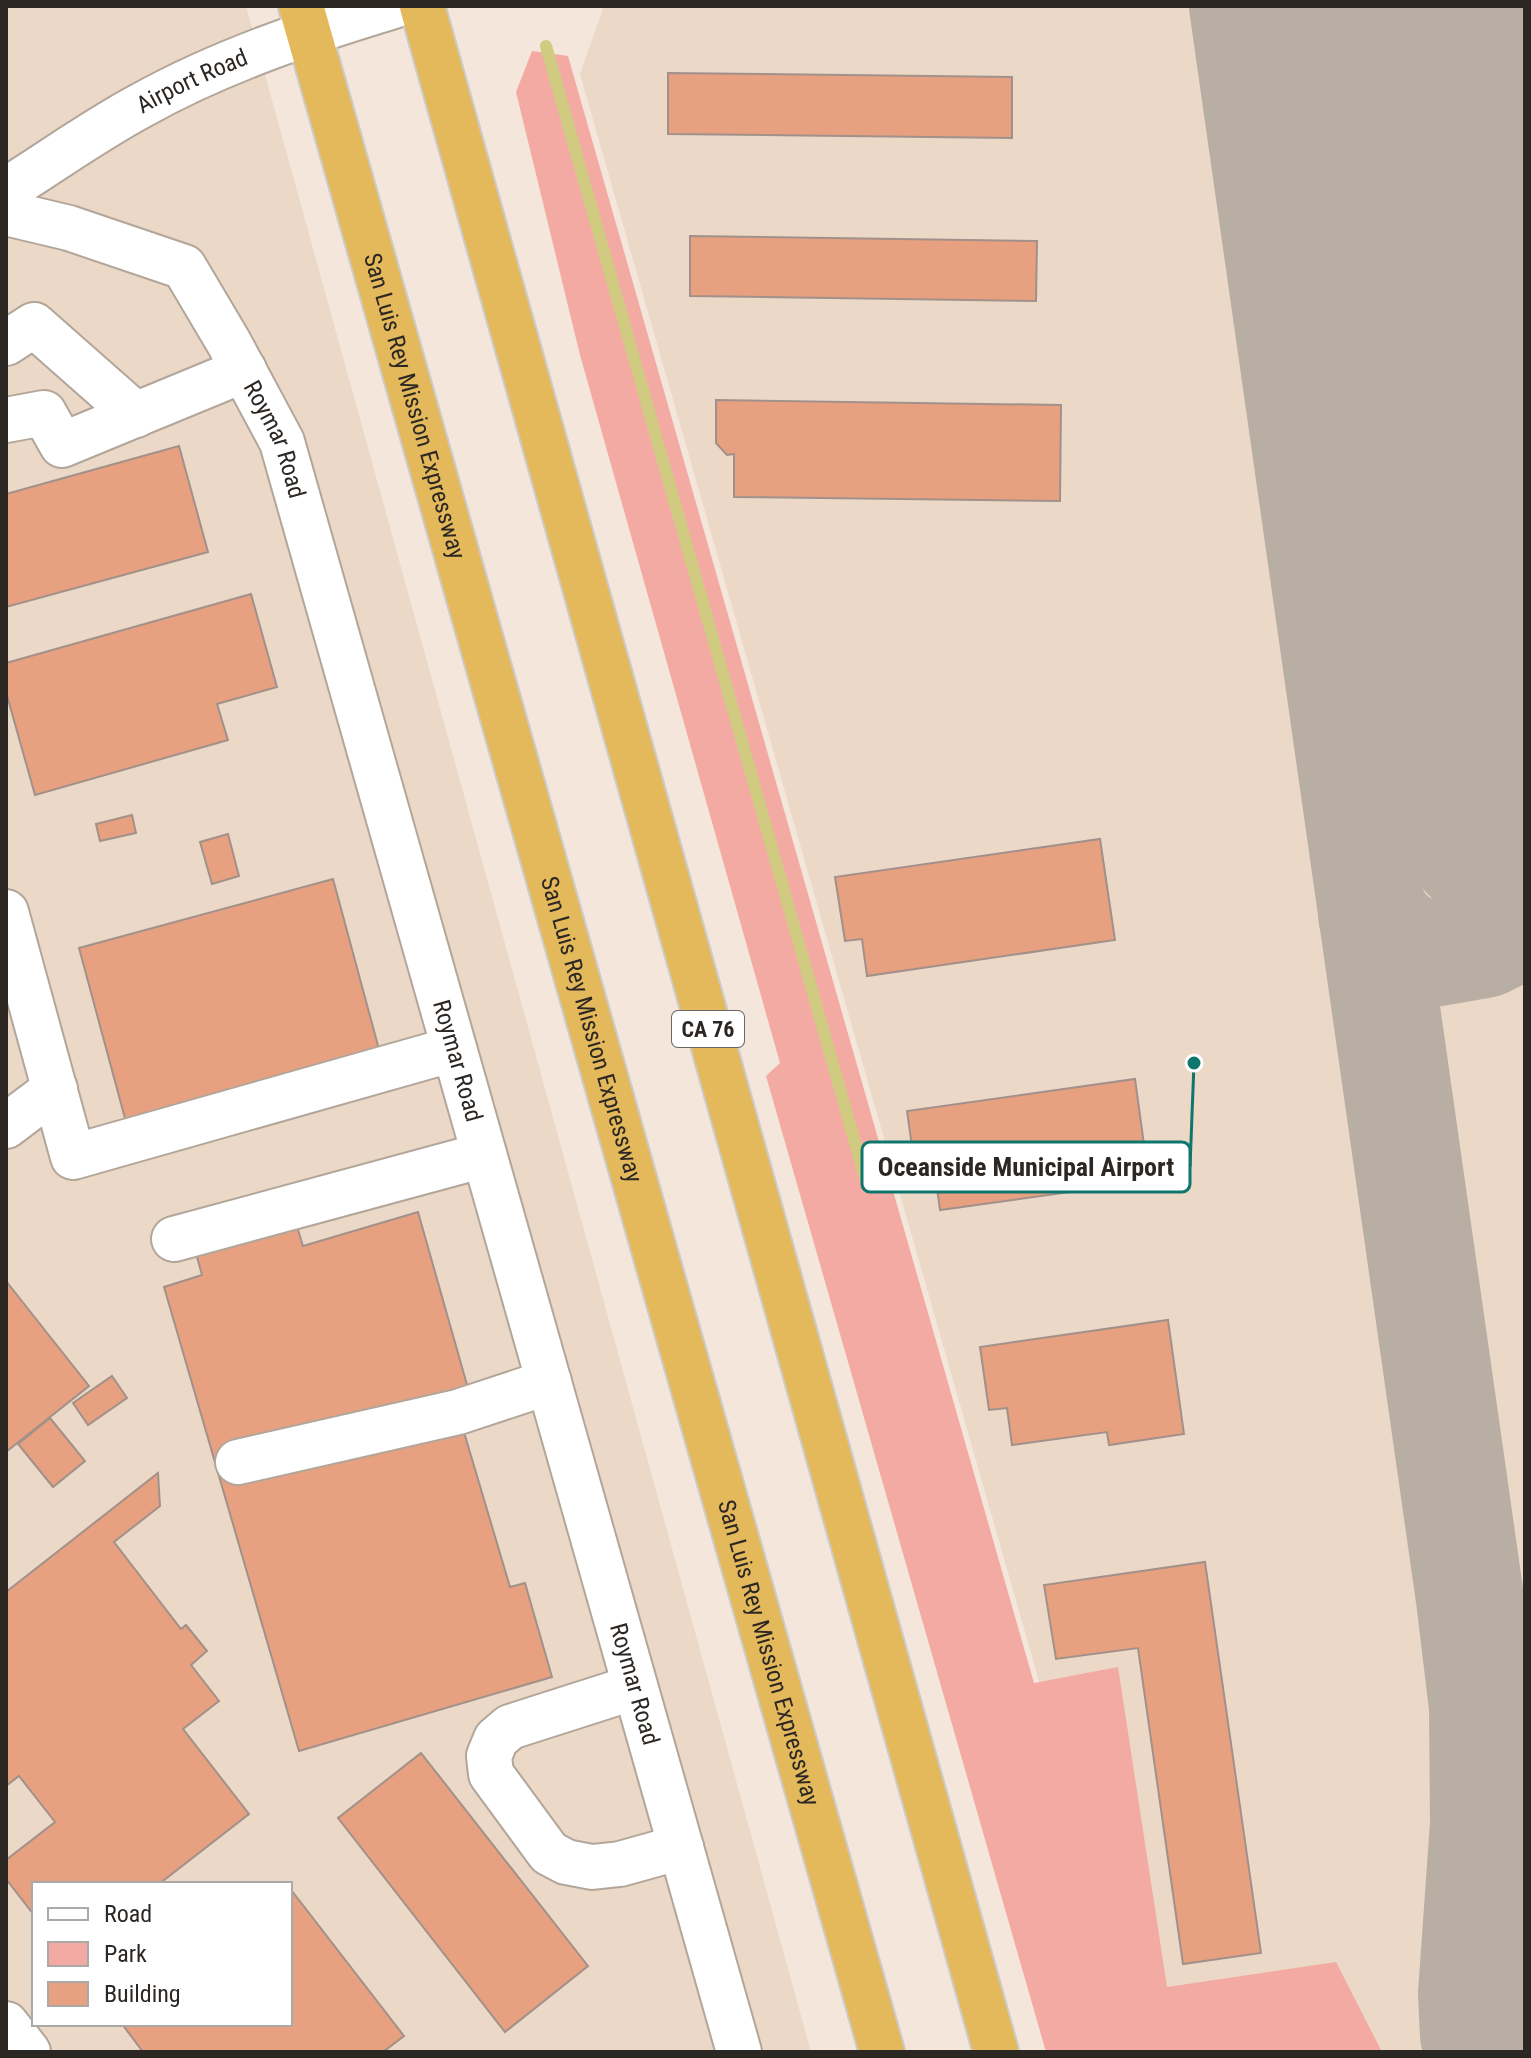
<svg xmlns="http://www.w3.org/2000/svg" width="1531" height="2058" font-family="'Roboto Condensed',sans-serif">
<rect width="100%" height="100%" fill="#f4e6da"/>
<g fill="#ebd8c6" fill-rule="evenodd">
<path d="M6,6H246L811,2052H6ZM34,1884H290V2024H34Z"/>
<polygon points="604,6 1525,6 1525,2052 1145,2052 580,74"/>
</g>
<polygon fill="#f2aaa2" points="532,51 568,56 1034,1683 1118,1667 1167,1987 1336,1962 1382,2052 1046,2052 766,1076 780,1063 580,355 516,92"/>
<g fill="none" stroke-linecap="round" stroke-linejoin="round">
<polyline stroke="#d0cb81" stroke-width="12" points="546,46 865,1178"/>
<g stroke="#b9aea4" stroke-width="108">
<polyline points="1243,6 1470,1599 1483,1707 1484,1824 1472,1994 1474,2035 1479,2052"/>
<polyline points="1372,915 1391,936 1407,948 1426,954 1484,944 1500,936 1516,917 1525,891"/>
</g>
<polyline stroke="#b9aea4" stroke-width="268" points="1411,6 1525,802"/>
</g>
<g fill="#e7a080" stroke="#a1918a" stroke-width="2">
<polygon points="668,73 1012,77 1012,138 668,134"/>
<polygon points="690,236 1037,241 1036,301 690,296"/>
<polygon points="716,400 1061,405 1060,501 734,497 734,454 727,455 716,443"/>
<polygon points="179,446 208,552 6,607 6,494"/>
<polygon points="251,594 277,687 217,704 228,740 35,795 6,692 6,663"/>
<polygon points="132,815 136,833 100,841 96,824"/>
<polygon points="228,834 239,876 212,884 200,842"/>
<polygon points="1100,839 1115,940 867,976 862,939 845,941 835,877"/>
<polygon points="333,879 380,1053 126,1122 79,948"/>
<polygon points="1135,1079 1149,1181 940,1210 935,1173 916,1175 907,1111"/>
<polygon points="418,1212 469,1392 458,1412 510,1587 525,1583 552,1677 299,1751 164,1287 202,1275 194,1246 294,1217 303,1246"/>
<polygon points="6,1281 89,1386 6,1452"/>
<polygon points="1168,1320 1184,1434 1109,1445 1107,1432 1012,1445 1007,1408 989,1410 980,1347"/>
<polygon points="112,1376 127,1398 88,1425 73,1403"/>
<polygon points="50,1418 85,1461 53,1487 18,1444"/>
<polygon points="158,1473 160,1506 114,1542 181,1629 186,1625 207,1651 191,1665 219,1701 183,1729 249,1814 159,1884 103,1884 101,1882 98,1884 34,1884 34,1915 6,1879 6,1860 55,1822 19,1776 6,1786 6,1592"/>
<polygon points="1205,1562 1261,1953 1183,1964 1138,1648 1056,1659 1044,1585"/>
<polygon points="421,1753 588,1966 505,2032 338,1818"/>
<polygon points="292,1891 404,2036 383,2052 143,2052 122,2024 290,2024"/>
</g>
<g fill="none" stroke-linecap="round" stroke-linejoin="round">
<g stroke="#b2a69a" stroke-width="48">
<g id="minor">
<path id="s1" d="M6,190C51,162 95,130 142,105C221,61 308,32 394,6"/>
<path id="s2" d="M6,213L69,228L184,267L229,343L282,442L739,2052"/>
<polyline points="6,343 34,325 136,415"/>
<polyline points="6,420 44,413 62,445 244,370"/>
<polyline points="6,912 73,1157 454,1049"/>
<polyline points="6,1126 55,1089"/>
<polyline points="174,1239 484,1155"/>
<polyline points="238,1462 458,1412 549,1382"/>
<polyline points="635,1687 510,1727 496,1739 489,1756 491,1774 549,1853 566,1862 592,1867 620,1864 681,1847"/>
<polyline points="6,2024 28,2052"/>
</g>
</g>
<g stroke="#cccbca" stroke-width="48">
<g id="highway">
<path id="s3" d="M301,6L882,2052"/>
<polyline points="422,6 996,2052"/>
</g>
</g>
<use href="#minor" stroke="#fff" stroke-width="44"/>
<use href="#highway" stroke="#e3b95b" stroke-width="44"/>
</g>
<g text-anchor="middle" stroke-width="6" stroke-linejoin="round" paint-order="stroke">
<rect fill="#fff" stroke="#6b6865" stroke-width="2" x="672" y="1011" width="72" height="36" rx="6"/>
<g font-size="22" font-weight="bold" fill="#2c2723">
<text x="708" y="1037">CA 76</text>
</g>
<g font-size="24" fill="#2c2723" stroke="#fff">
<text dy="8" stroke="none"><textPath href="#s1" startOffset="216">Airport Road</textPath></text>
<text dy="8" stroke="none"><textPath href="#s3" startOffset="416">San Luis Rey Mission Expressway</textPath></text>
<text dy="8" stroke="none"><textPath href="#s2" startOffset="382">Roymar Road</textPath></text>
<text dy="8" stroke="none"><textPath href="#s3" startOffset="1064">San Luis Rey Mission Expressway</textPath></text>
<text dy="8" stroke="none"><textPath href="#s2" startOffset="1030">Roymar Road</textPath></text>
<text dy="8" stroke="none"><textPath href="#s3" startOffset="1712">San Luis Rey Mission Expressway</textPath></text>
<text dy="8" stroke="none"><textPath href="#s2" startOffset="1678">Roymar Road</textPath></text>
</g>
</g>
<path fill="none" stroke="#0f766e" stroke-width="3" d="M1194 1063L1190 1167"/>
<circle fill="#0f766e" stroke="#fff" stroke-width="3" cx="1194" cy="1063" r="8"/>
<rect fill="#fff" stroke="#0f766e" stroke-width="3" x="862" y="1142" width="328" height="50" rx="8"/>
<g font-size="26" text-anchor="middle" font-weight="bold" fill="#2c2723">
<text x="1026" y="1176">Oceanside Municipal Airport</text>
</g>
<rect width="1531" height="2058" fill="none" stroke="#2c2723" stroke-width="16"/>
<rect x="32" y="1882" width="260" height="144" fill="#ffffff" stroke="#aba9a7" stroke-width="2"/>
<rect x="48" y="1908" width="40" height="12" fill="#ffffff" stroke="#aba9a7" stroke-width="2"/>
<text x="104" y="1922" font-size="24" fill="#2c2723">Road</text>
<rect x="48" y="1942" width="40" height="24" fill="#f2aaa2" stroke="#aba9a7" stroke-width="2"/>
<text x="104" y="1962" font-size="24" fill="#2c2723">Park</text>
<rect x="48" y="1982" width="40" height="24" fill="#e7a080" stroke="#aba9a7" stroke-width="2"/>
<text x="104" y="2002" font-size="24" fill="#2c2723">Building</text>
</svg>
